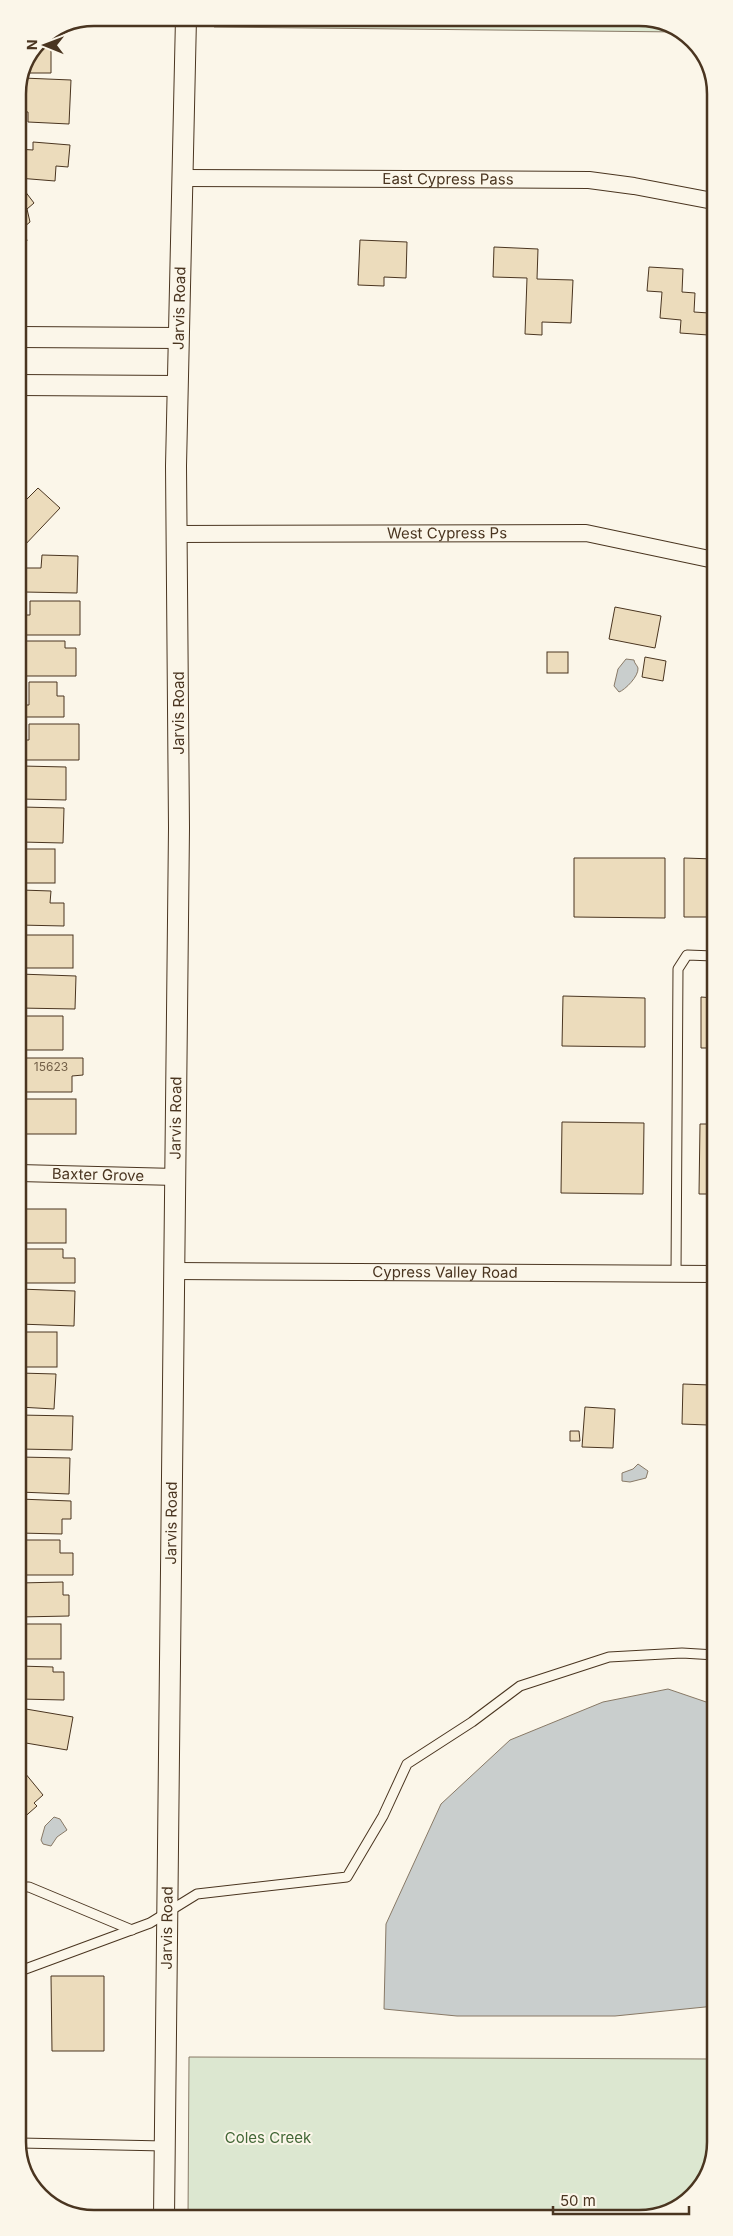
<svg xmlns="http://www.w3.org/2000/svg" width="733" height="2236" font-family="Inter,sans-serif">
<rect width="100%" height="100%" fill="#fbf6e9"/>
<g fill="#dce7d0" stroke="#887966">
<polygon points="215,18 644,18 679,32 214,27"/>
<polygon points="189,2057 715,2059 715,2142 699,2189 658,2216 188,2218"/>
</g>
<g fill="#c9cecd" stroke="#887966">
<path d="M626,659L634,660C634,663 637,665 638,668C639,676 625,690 619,692L614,686L618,669Z"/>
<polygon points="638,1464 648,1471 646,1478 630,1482 622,1481 622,1473 633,1469"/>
<polygon points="668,1689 715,1705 715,2006 615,2016 457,2016 384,2009 386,1924 441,1804 510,1740 603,1702"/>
<polygon points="54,1817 60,1819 67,1830 57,1837 51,1846 43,1844 41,1840 45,1826"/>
</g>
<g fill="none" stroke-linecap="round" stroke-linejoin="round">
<polyline stroke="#c9cecd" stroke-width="5.5" points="207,20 660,24"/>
</g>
<g fill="#ecdcbc" stroke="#4a3520">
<polygon points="51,35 51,73 25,73 40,40"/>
<polygon points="23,78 71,80 69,124 28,122 28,112 18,111 18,90"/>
<polygon points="33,142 70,145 68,167 56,166 55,181 18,178 18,149 33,150"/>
<polygon points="18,182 34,203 27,209 30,222 24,227 27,241 18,243"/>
<polygon points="360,240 407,242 406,278 384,277 384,286 358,285"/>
<polygon points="494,247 538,249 537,279 573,280 571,323 542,322 542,335 525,334 527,278 493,277"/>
<polygon points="649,267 683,269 682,292 695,293 694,312 709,313 708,335 680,333 681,320 660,318 662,292 647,291"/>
<polygon points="38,488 60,508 22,548 18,545 18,508"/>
<polygon points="42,555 78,556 77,593 24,592 24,568 41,568"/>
<polygon points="30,601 80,601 80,635 18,635 18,615 30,615"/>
<polygon points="615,607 661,616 655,648 609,639"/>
<polygon points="18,641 65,641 65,648 76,648 76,676 23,676 23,662 18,663"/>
<rect x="547" y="652" width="21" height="21"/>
<polygon points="645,657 666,661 663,681 642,677"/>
<polygon points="29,682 57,682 57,696 64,696 64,717 19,717 19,705 29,705"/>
<polygon points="29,724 79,724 79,760 18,760 18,740 29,740"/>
<polygon points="22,766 66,767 66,800 21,799"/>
<polygon points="22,807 64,808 63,843 21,842"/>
<rect x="19" y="849" width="36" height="34"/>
<polygon points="574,858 665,858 665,918 574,917"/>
<polygon points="684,858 714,859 714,917 684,917"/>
<polygon points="21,890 51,891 50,903 64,903 64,926 19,925"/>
<rect x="19" y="935" width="54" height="33"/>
<polygon points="19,974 76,976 75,1009 19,1008"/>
<polygon points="563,996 645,998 645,1047 562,1046"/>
<polygon points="701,997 714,998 714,1048 701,1048"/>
<polygon points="19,1016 63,1016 63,1050 24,1050 24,1034 19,1034"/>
<polygon points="19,1058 83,1058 83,1075 72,1076 72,1092 19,1092"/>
<rect x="19" y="1099" width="57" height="35"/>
<polygon points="562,1122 644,1123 643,1194 561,1193"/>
<polygon points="700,1124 714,1124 714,1194 699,1194"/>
<rect x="19" y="1209" width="47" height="34"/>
<polygon points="19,1249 63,1249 63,1258 75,1258 75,1283 19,1283"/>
<polygon points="19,1289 75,1291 74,1326 19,1324"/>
<rect x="19" y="1332" width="38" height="35"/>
<polygon points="19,1373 56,1374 54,1409 19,1407"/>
<polygon points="683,1384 710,1385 708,1425 682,1424"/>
<polygon points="585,1407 615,1409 613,1448 582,1447"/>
<polygon points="19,1415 73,1416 72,1450 19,1449"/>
<polygon points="570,1431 579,1431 580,1441 570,1441"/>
<polygon points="19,1457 70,1458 69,1494 19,1492"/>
<polygon points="19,1499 71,1501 71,1519 62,1519 62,1534 19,1533"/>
<polygon points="19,1540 60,1540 60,1553 73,1553 73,1575 19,1575"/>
<polygon points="63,1582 63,1595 69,1595 69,1616 19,1617 19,1583"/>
<rect x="19" y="1624" width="42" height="35"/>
<polygon points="19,1666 53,1667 53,1672 64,1672 64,1700 20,1699"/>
<polygon points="20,1708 73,1717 67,1750 20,1742"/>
<polygon points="20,1767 43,1795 34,1803 37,1806 21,1820"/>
<polygon points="51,1976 104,1976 104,2051 52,2051"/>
</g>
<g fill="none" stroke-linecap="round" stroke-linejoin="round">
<g stroke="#4a3520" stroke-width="11">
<g id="service">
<polyline points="676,1274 678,969 687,955 714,956"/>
<polyline points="20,1887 29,1887 132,1930"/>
<polyline points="20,1971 150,1923 197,1894 347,1877 383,1816 407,1764 472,1722 520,1686 609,1657 682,1653 715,1655"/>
<polyline points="20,2143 165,2146"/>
</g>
</g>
<g stroke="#4a3520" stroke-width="18">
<g id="minor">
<path id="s1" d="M182,178L589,180L634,186L713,201"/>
<path id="s2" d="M177,534L586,533L714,560"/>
<path id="s3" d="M19,1173L176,1177"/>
<path id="s4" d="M175,1271L714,1274"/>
</g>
</g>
<g stroke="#4a3520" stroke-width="22">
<g id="tertiary">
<polyline points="18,337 178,338"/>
<polyline points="18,385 177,386"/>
<path id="s5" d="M164,2218L179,828L176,466L186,18"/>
</g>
</g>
<use href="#service" stroke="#fbf6e9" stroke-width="9"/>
<use href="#minor" stroke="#fbf6e9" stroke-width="16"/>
<use href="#tertiary" stroke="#fbf6e9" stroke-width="20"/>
</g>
<g text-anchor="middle" stroke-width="4" stroke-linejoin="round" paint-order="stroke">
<g font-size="12" fill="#725f47">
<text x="51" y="1071">15623</text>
</g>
<g font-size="15" fill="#4a3520" stroke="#fbf6e9">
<text dy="5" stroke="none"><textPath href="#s1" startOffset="266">East Cypress Pass</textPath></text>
<text dy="5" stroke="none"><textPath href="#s5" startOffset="1910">Jarvis Road</textPath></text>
<text dy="5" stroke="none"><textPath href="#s2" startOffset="270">West Cypress Ps</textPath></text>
<text transform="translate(179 713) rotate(-90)" y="5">Jarvis Road</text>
<text dy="5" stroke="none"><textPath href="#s5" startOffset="1100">Jarvis Road</textPath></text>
<text dy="5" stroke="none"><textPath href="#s3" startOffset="79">Baxter Grove</textPath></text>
<text dy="5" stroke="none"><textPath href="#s4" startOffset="270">Cypress Valley Road</textPath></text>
<text dy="5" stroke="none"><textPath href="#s5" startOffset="695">Jarvis Road</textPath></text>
<text dy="5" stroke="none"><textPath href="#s5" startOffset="290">Jarvis Road</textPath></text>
</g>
<g font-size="15" fill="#436837" stroke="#fbf6e9">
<text x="268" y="2143">Coles Creek</text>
</g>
</g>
<path d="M0 0H733V2236H0ZM94 26H639A68 68 0 0 1 707 94V2142A68 68 0 0 1 639 2210H94A68 68 0 0 1 26 2142V94A68 68 0 0 1 94 26Z" fill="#fbf6e9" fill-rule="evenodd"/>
<path fill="none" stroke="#4a3520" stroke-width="2.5" d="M94 26H639A68 68 0 0 1 707 94V2142A68 68 0 0 1 639 2210H94A68 68 0 0 1 26 2142V94A68 68 0 0 1 94 26Z"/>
<g transform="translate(45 45) rotate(271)" stroke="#fbf6e9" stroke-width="4" paint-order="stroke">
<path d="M0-4L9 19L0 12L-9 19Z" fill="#4a3520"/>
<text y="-8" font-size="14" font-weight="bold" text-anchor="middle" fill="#4a3520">N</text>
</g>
<path d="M553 2206v8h136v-8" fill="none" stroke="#4a3520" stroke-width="2.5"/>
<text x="560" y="2206" font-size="15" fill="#4a3520" stroke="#fbf6e9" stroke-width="4" paint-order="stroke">50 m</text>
</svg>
